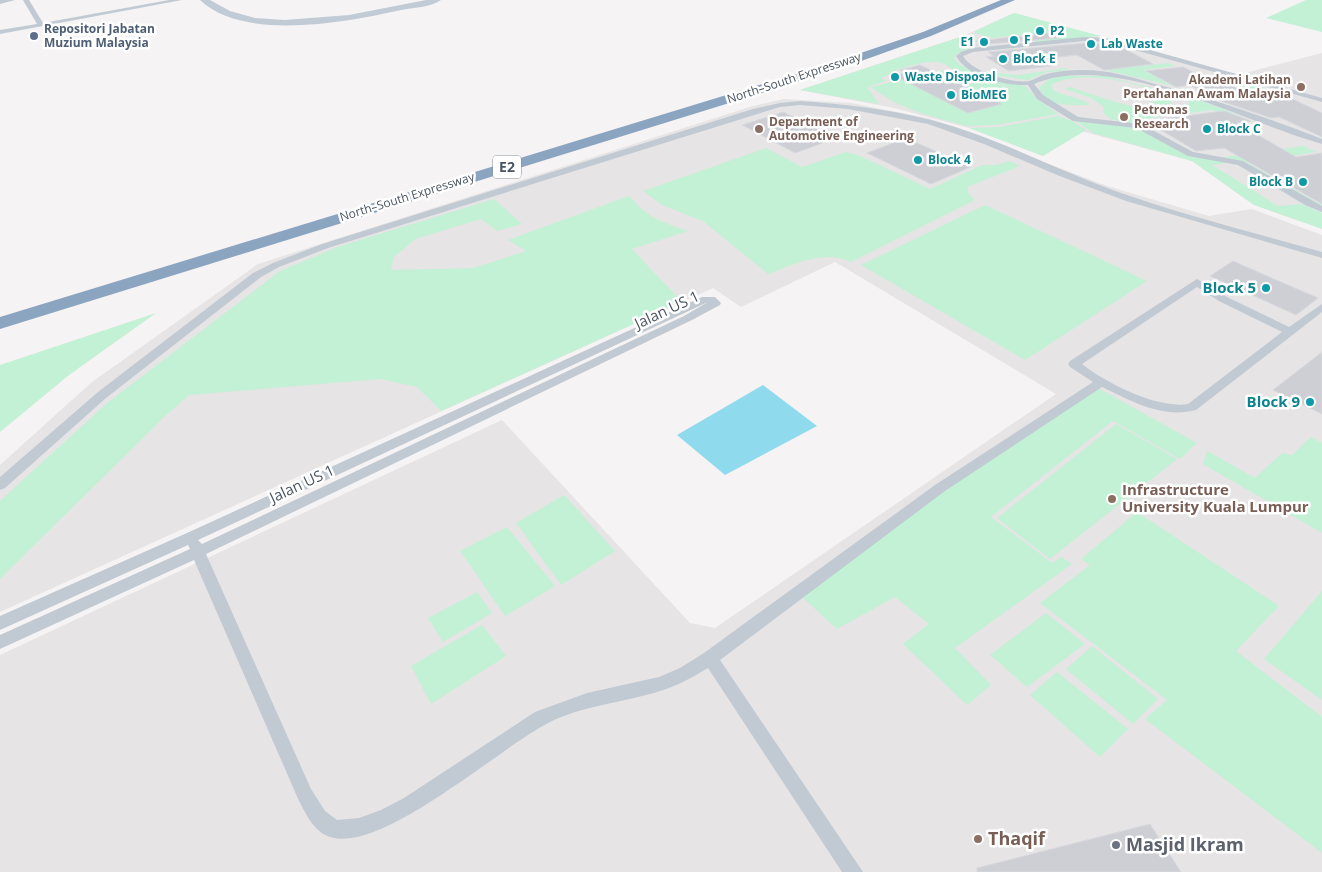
<svg xmlns="http://www.w3.org/2000/svg" width="1322" height="872" font-family="'Open Sans',sans-serif">
<rect width="100%" height="100%" fill="#f5f3f3"/>
<g fill="#e6e4e5">
<polygon points="1014,13 1237,75 1322,53 1322,228 1254,205 1192,161 1081,131 1043,156 969,128 894,108 800,90 963,36"/>
<polygon points="784,99 851,103 928,118 1107,186 1209,216 1252,209 1322,235 1322,872 0,872 0,655 502,420 690,623 715,628 1056,394 835,262 741,307 713,288 0,612 0,465 92,382 258,264 753,106"/>
</g>
<g fill="#c3f1d5">
<polygon points="1306,0 1322,0 1322,32 1266,18"/>
<polygon points="1014,13 1101,36 1038,42 1025,34 993,38 975,33 975,31"/>
<path d="M974,35L975,36L969,38L972,40L968,41L972,43L966,45L971,48L958,53L954,58L959,64L978,74L1025,86L1037,99L1058,114L996,125L966,126L920,113L894,102L870,87L946,70L1020,91L952,69C937,54 913,66 895,70L896,72L881,78L886,81L867,87L879,104L800,90L963,36Z"/>
<polygon points="1169,63 1175,66 1143,70 1173,86 1105,70"/>
<polygon points="1066,68 1068,70 1048,72 1028,80 993,75 988,72 1018,75"/>
<path d="M1059,76H1105L1171,93L1173,95L1172,103L1164,105L1150,103L1156,101L1160,95C1134,80 1078,70 1051,85L1054,91L1087,102L1090,105C1070,105 1049,108 1039,88L1049,79Z"/>
<polygon points="1240,79 1266,89 1246,91 1225,81"/>
<path d="M1070,87C1108,99 1146,116 1186,109L1191,98L1226,110L1244,118L1239,120L1212,110L1144,119L1141,125L1110,119L1103,112L1104,107L1091,98L1065,89Z"/>
<polygon points="1058,116 1072,121 1086,130 1043,156 969,128 1000,127"/>
<polygon points="1073,119 1135,127 1190,156 1219,160 1227,163 1212,165 1278,206 1301,204 1322,213 1322,229 1254,205 1192,161 1093,133"/>
<polygon points="1304,146 1316,152 1248,163 1318,203 1322,202 1322,207 1263,173 1219,158"/>
<path d="M766,148L802,167L846,152L858,155L930,189L982,165H996L1009,161L1020,166L967,187L969,194L975,200L851,262C824,249 795,264 768,274L703,221L662,205L643,191Z"/>
<path d="M629,196C650,219 659,221 688,231L632,249L682,302L441,411L417,387L380,379L189,395L163,418L0,579V501L107,403L280,271L340,246L494,199L522,224L497,231L481,219L415,239L394,257L391,270L473,268L526,251L508,240Z"/>
<polygon points="985,205 1147,281 1025,360 861,265"/>
<polygon points="156,313 69,375 0,432 0,365"/>
<polygon points="1098,388 1197,443 1180,459 1113,421 991,517 1052,563 1061,557 1072,564 955,648 991,685 967,705 903,644 929,624 895,597 837,629 801,596 982,464"/>
<polygon points="1116,424 1177,459 1050,559 997,518"/>
<polygon points="1311,437 1322,443 1322,533 1203,464 1207,451 1255,478 1282,453 1292,455"/>
<polygon points="564,495 615,551 561,585 516,523"/>
<polygon points="1137,512 1279,606 1236,651 1322,717 1322,853 1145,719 1167,700 1040,603 1090,565 1081,559"/>
<polygon points="507,527 555,586 505,616 460,551"/>
<polygon points="1322,591 1322,700 1264,659"/>
<polygon points="477,592 492,613 443,642 428,618"/>
<polygon points="1046,613 1085,644 1027,687 990,655"/>
<polygon points="482,625 506,656 431,704 411,666"/>
<polygon points="1092,646 1158,699 1133,724 1066,669"/>
<polygon points="1057,672 1128,729 1100,757 1030,695"/>
</g>
<polygon fill="#90daee" points="763,385 817,426 725,475 677,435"/>
<g fill="#cdcfd5" stroke="#d7d9de">
<polygon points="1051,33 1059,38 976,45 981,44 976,41"/>
<polygon points="1087,43 1102,44 1115,50 1125,49 1153,64 1104,70 1077,55 1040,59 1052,66 1009,71 986,57 994,56 988,52"/>
<polygon points="920,65 962,85 1002,104 968,113 893,75 905,73 900,70"/>
<polygon points="1183,67 1216,84 1225,83 1254,96 1280,93 1322,113 1322,137 1279,117 1271,118 1224,102 1190,85 1176,87 1146,71"/>
<polygon points="1224,111 1251,121 1237,123 1296,157 1322,153 1322,204 1224,148 1196,151 1146,121"/>
<polygon points="783,112 837,138 795,153 742,125"/>
<polygon points="906,138 971,167 931,184 867,153"/>
<polygon points="1233,261 1274,279 1318,298 1296,315 1210,276"/>
<polygon points="1322,352 1322,414 1273,390"/>
<polygon points="1150,824 1181,872 977,872 977,868"/>
</g>
<g fill="none" stroke-linecap="round" stroke-linejoin="round">
<g fill="#c1cad2" fill-rule="evenodd">
<polygon points="0,0 15,0 0,4"/>
<polygon points="23,0 29,0 43,23 169,0 182,0 0,34 0,30 37,24"/>
<path d="M1084,37L1106,38L1136,46L1322,98V102L1106,42L1084,41L973,52L963,56C971,71 1012,84 1029,81C1033,80 1038,77 1043,75C1056,71 1070,70 1084,70C1108,70 1132,77 1155,84C1212,98 1267,118 1322,139V144C1243,122 1114,50 1034,84L1043,95L1078,117L1141,124L1193,152L1243,161L1322,206V212L1305,205L1238,165L1188,156L1136,128L1073,121L1037,99L1028,85C1005,86 968,77 956,56L961,52L972,48Z"/>
<path d="M800,101C844,104 888,109 931,120C1001,138 1065,175 1133,197C1195,218 1259,234 1322,252V258L1126,201L1057,175L984,144L928,124L848,109L800,105L780,107L328,248L279,267L261,277L106,398L5,488L0,490V477L98,392L253,273L273,263L322,244L753,109L780,103Z"/>
<path d="M1197,279L1227,297L1289,327L1322,304V312L1196,410C1163,419 1131,401 1102,387L945,491L720,660L863,872H842L708,668C693,677 677,686 660,691C623,703 583,705 548,723C500,748 386,849 334,838C315,834 307,816 299,801L194,560L0,649V635L190,549L188,545L0,630V616L187,533L702,297H715L721,303L720,305L692,320L206,554L311,789L325,811L337,820L359,818L381,810L404,798L535,712L587,693L659,677L680,668L704,653L935,485L1093,382L1070,367L1068,364L1070,361ZM1197,287L1219,301L1282,332L1188,404C1157,409 1106,383 1082,364ZM708,302L684,316L202,544L198,540Z"/>
</g>
<path fill="#c1cbd6" fill-rule="evenodd" d="M200,0H210L230,11L255,18L285,20L349,15L426,0H441C432,7 412,8 401,10C347,22 244,42 200,0Z"/>
<polygon fill="#8ba5c1" fill-rule="evenodd" points="1001,0 1015,0 931,36 836,70 0,329 0,317 828,64 923,32"/>
</g>
<g fill="#0f9aa8" stroke="#fff" stroke-width="2">
<circle cx="1040" cy="31" r="5"/>
<circle cx="1014" cy="40" r="5"/>
<circle cx="984" cy="42" r="5"/>
<circle cx="1091" cy="44" r="5"/>
<circle cx="1003" cy="59" r="5"/>
<circle cx="895" cy="77" r="5"/>
<circle cx="951" cy="95" r="5"/>
<circle cx="1207" cy="129" r="5"/>
<circle cx="918" cy="160" r="5"/>
<circle cx="1303" cy="182" r="5"/>
<circle cx="1266" cy="288" r="5"/>
<circle cx="1310" cy="402" r="5"/>
</g>
<circle fill="#5c6f8a" stroke="#fff" stroke-width="2" cx="34" cy="36" r="5"/>
<g fill="#8d6e63" stroke="#fff" stroke-width="2">
<circle cx="1301" cy="87" r="5"/>
<circle cx="1124" cy="117" r="5"/>
<circle cx="759" cy="129" r="5"/>
<circle cx="1112" cy="499" r="5"/>
<circle cx="978" cy="839" r="5"/>
</g>
<circle fill="#6b7280" stroke="#fff" stroke-width="2" cx="1116" cy="845" r="5"/>
<g text-anchor="middle" stroke-width="5" stroke-linejoin="round" paint-order="stroke">
<g font-size="12" font-weight="bold" fill="#4e5e75" stroke="#fff" text-anchor="start">
<text x="44" y="33">Repositori Jabatan<tspan x="44" dy="14">Muzium Malaysia</tspan></text>
</g>
<g font-size="12" font-weight="bold" fill="#0d838f" stroke="#fff" text-anchor="start">
<text x="1050" y="35">P2</text>
<text x="1024" y="44">F</text>
<text x="974" y="46" text-anchor="end">E1</text>
<text x="1101" y="48">Lab Waste</text>
<text x="1013" y="63">Block E</text>
<text x="905" y="81">Waste Disposal</text>
<text x="961" y="99">BioMEG</text>
<text x="1217" y="133">Block C</text>
<text x="928" y="164">Block 4</text>
<text x="1293" y="186" text-anchor="end">Block B</text>
</g>
<g font-size="12" fill="#4a5661" stroke="#fff">
<text transform="translate(794 78) rotate(-18)" y="4">North–South Expressway</text>
<text transform="translate(407 197) rotate(-17)" y="4">North–South Expressway</text>
</g>
<g font-size="12" font-weight="bold" fill="#785e54" stroke="#fff" text-anchor="start">
<text x="1291" y="84" text-anchor="end">Akademi Latihan<tspan x="1291" dy="14">Pertahanan Awam Malaysia</tspan></text>
<text x="1134" y="114">Petronas<tspan x="1134" dy="14">Research</tspan></text>
<text x="769" y="126">Department of<tspan x="769" dy="14">Automotive Engineering</tspan></text>
</g>
<rect fill="#fff" stroke="#808990" stroke-width="1" x="493" y="155.5" width="28" height="23" rx="4"/>
<g font-size="14" font-weight="bold" fill="#4a5661">
<text x="507" y="172">E2</text>
</g>
<g font-size="15" font-weight="bold" fill="#0d838f" stroke="#fff" text-anchor="end">
<text x="1256" y="293">Block 5</text>
<text x="1300" y="407">Block 9</text>
</g>
<g font-size="15" fill="#4a5661" stroke="#fff">
<text transform="translate(667 310) rotate(-25)" y="5">Jalan US 1</text>
<text transform="translate(302 484) rotate(-25)" y="5">Jalan US 1</text>
</g>
<g font-size="15" font-weight="bold" fill="#785e54" stroke="#fff" text-anchor="start">
<text x="1122" y="495">Infrastructure<tspan x="1122" dy="17">University Kuala Lumpur</tspan></text>
</g>
<g font-size="18" font-weight="bold" fill="#785e54" stroke="#fff" text-anchor="start">
<text x="988" y="845">Thaqif</text>
</g>
<g font-size="18" font-weight="bold" fill="#5b616d" stroke="#fff" text-anchor="start">
<text x="1126" y="851">Masjid Ikram</text>
</g>
</g>
</svg>
